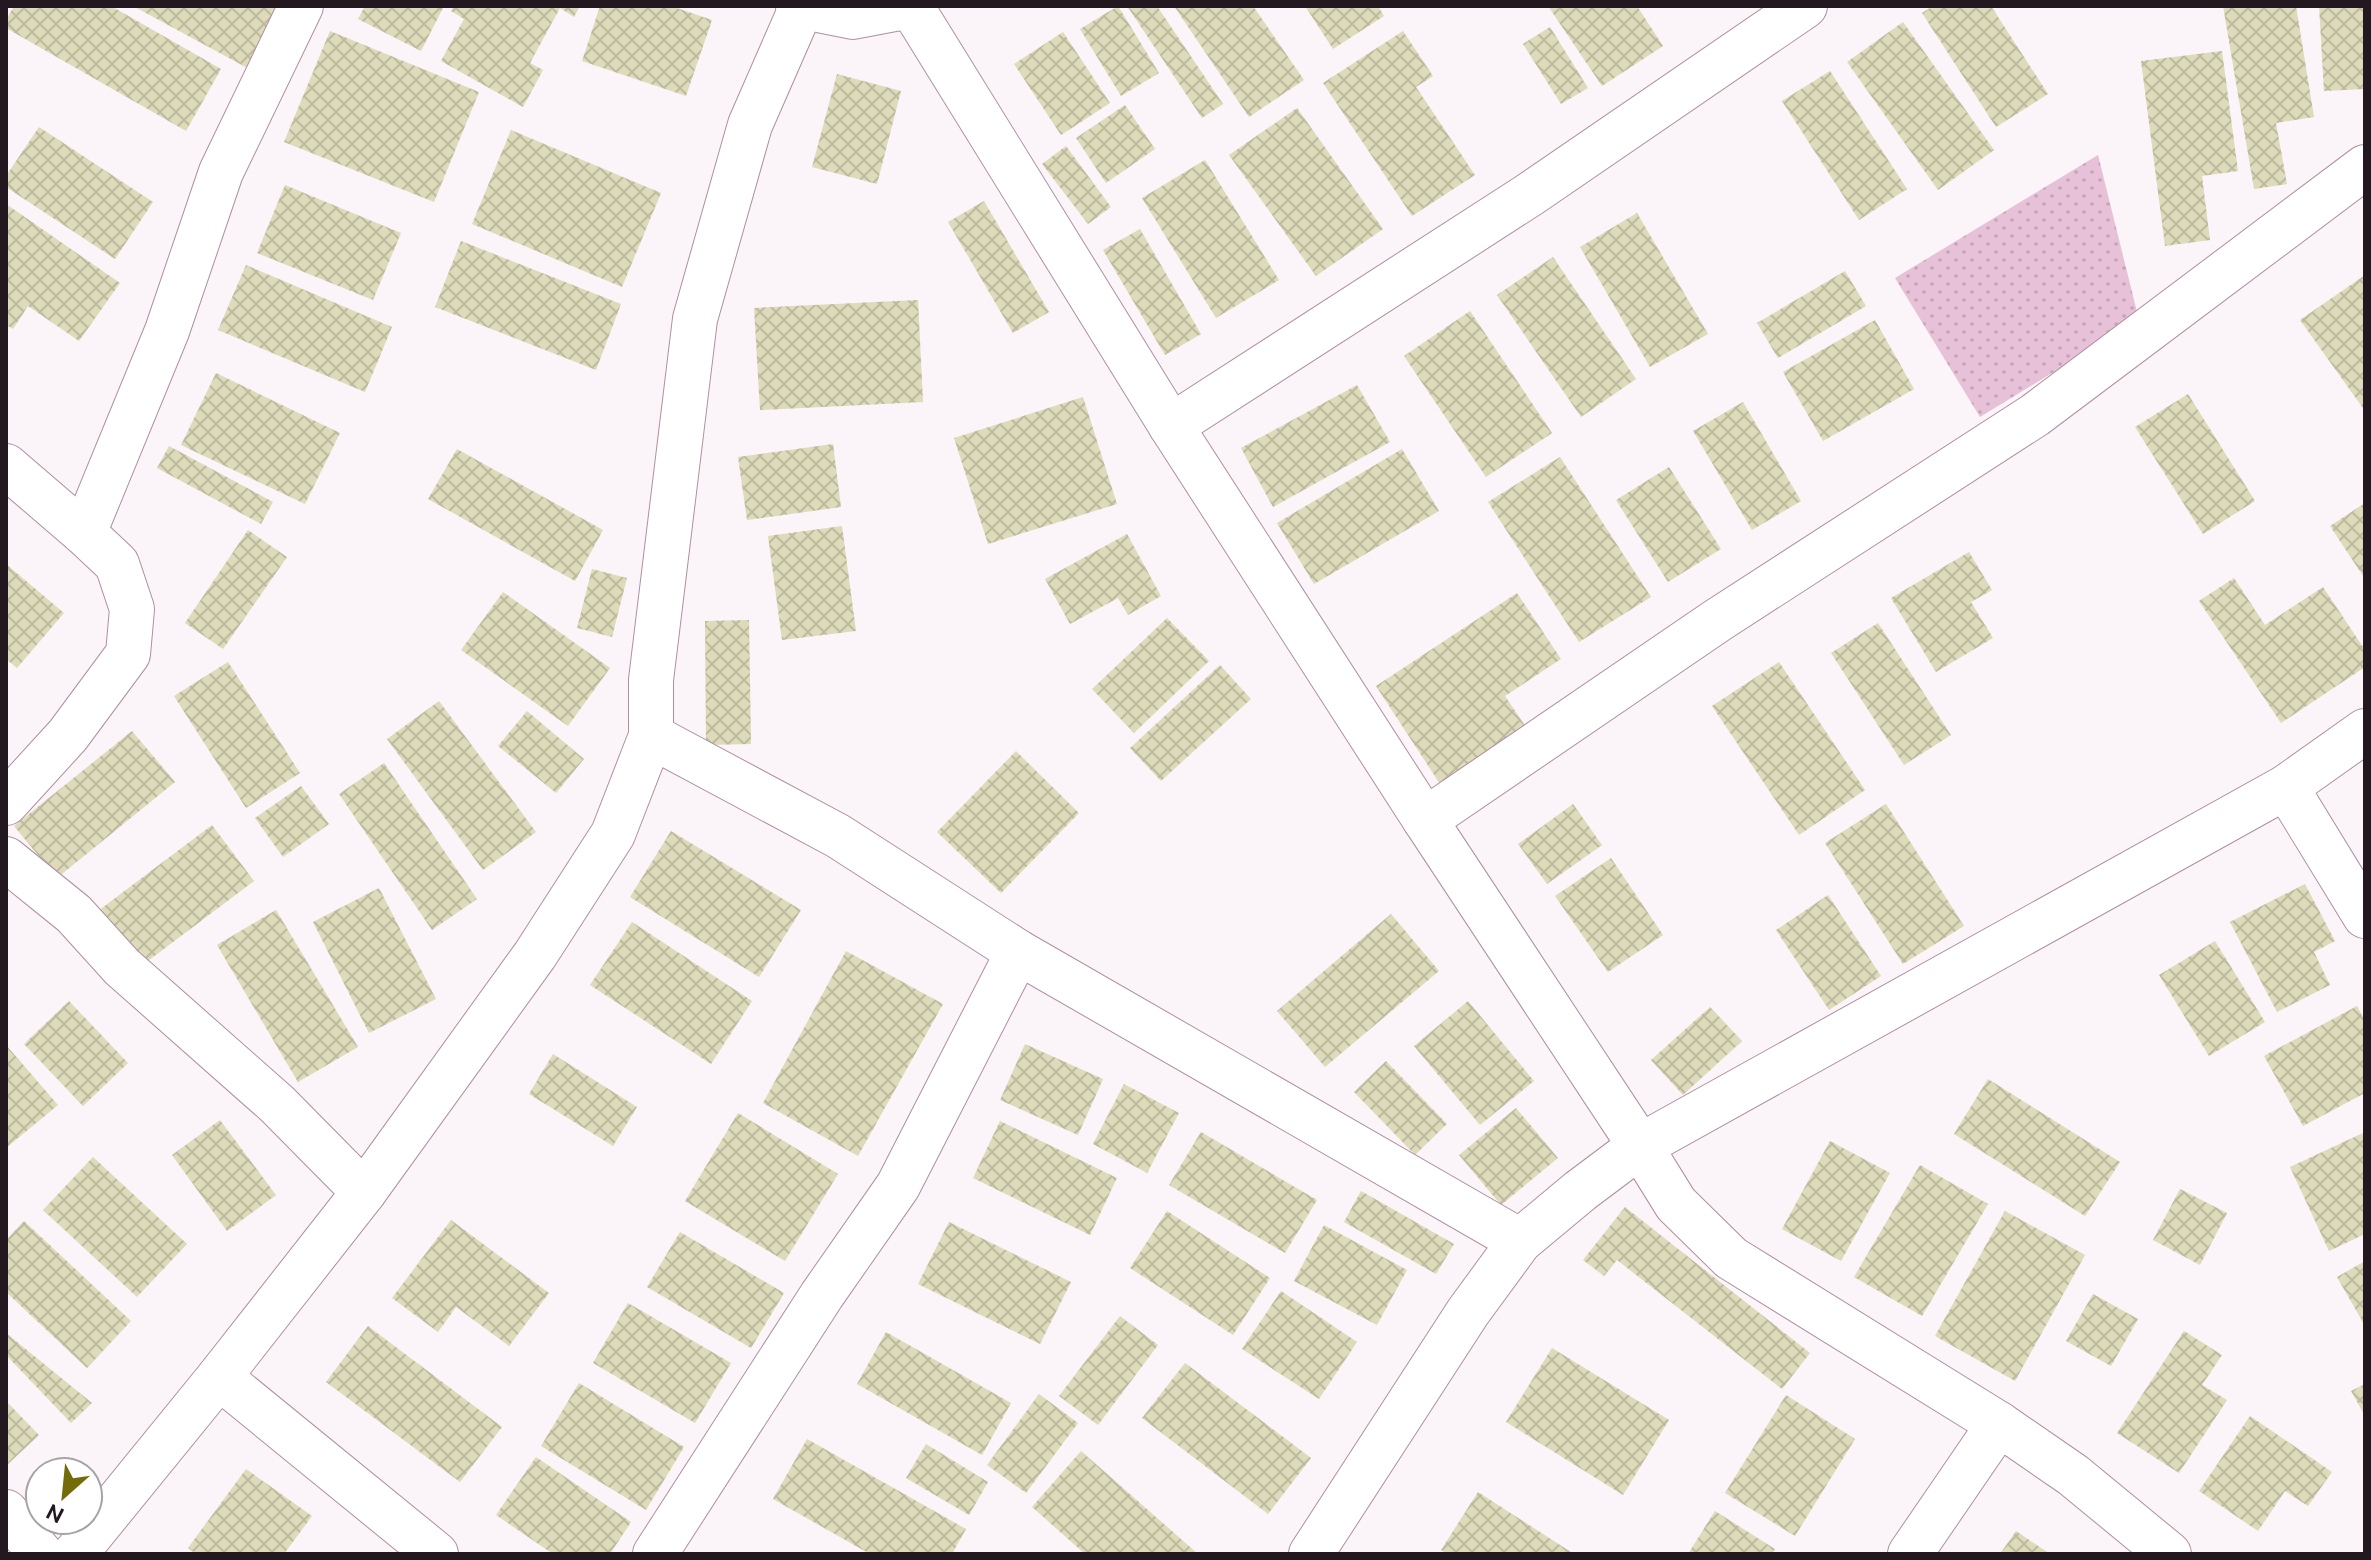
<svg xmlns="http://www.w3.org/2000/svg" width="2371" height="1560" font-family="Ubuntu,sans-serif">
<defs>
<pattern id="grass-dots" width="8" height="8" patternUnits="userSpaceOnUse" patternTransform="scale(2)"><rect width="8" height="8" fill="#e6c1d7"/><path d="M2 2h.1M6 6h.1" fill="none" stroke="#c5a5b8" stroke-width="1.8" stroke-linecap="round"/></pattern>
<pattern id="building-cross-hatch" width="8" height="8" patternUnits="userSpaceOnUse" patternTransform="scale(2)"><rect width="8" height="8" fill="#dddbb9"/><path d="M0 0l8 8M0 8l8-8" fill="none" stroke="#bdbb9f"/></pattern>
</defs>
<rect width="100%" height="100%" fill="#fbf4f8"/>
<polygon fill="url(#grass-dots)" points="2098,155 2139,320 1980,417 1895,278"/>
<g fill="url(#building-cross-hatch)">
<polygon points="14,6 111,6 221,69 186,131 6,28 6,20"/>
<polygon points="133,6 285,6 251,70"/>
<polygon points="365,6 444,6 421,51 358,19"/>
<polygon points="454,6 580,6 574,17 560,8 530,63 543,70 523,107 441,61 464,19 451,11"/>
<polygon points="600,6 671,6 712,20 686,96 582,61"/>
<polygon points="1118,6 1159,73 1121,96 1080,29"/>
<polygon points="1127,6 1157,6 1223,104 1202,118"/>
<polygon points="1174,6 1253,6 1304,80 1249,117"/>
<polygon points="1305,6 1378,6 1384,16 1333,49"/>
<polygon points="1548,6 1637,6 1663,46 1602,86"/>
<polygon points="1933,6 1991,6 2048,94 1996,127 1922,13"/>
<polygon points="2223,6 2296,6 2314,117 2276,123 2287,184 2254,189"/>
<polygon points="2319,6 2365,6 2365,89 2324,91"/>
<polygon points="1903,22 1994,150 1938,190 1847,62"/>
<polygon points="1550,27 1588,88 1561,104 1523,44"/>
<polygon points="330,31 479,92 434,202 284,142"/>
<polygon points="1403,31 1433,76 1416,87 1475,175 1412,216 1323,83"/>
<polygon points="1063,32 1110,103 1061,135 1014,64"/>
<polygon points="2222,51 2238,171 2202,176 2210,240 2165,246 2141,61"/>
<polygon points="1830,71 1907,189 1859,220 1782,101"/>
<polygon points="837,74 901,91 877,184 812,167"/>
<polygon points="1125,105 1155,149 1106,183 1076,138"/>
<polygon points="1297,108 1383,229 1316,276 1229,155"/>
<polygon points="39,127 153,202 115,259 6,187 6,176"/>
<polygon points="511,130 661,193 622,287 472,224"/>
<polygon points="1066,146 1111,207 1088,224 1042,164"/>
<polygon points="1205,160 1279,280 1216,318 1142,198"/>
<polygon points="285,185 401,233 373,300 257,253"/>
<polygon points="984,201 1049,312 1013,333 948,222"/>
<polygon points="6,204 120,283 79,341 28,306 13,329 6,325"/>
<polygon points="1637,213 1708,334 1650,367 1580,247"/>
<polygon points="1140,229 1201,334 1165,355 1103,250"/>
<polygon points="461,241 621,304 596,370 435,307"/>
<polygon points="1553,257 1636,379 1581,417 1497,295"/>
<polygon points="246,265 392,327 365,392 218,330"/>
<polygon points="1845,271 1866,306 1778,358 1757,323"/>
<polygon points="2365,275 2365,411 2300,320"/>
<polygon points="918,300 923,402 760,410 754,308"/>
<polygon points="1470,311 1552,433 1486,477 1404,356"/>
<polygon points="1875,320 1914,389 1823,441 1783,372"/>
<polygon points="216,373 340,433 305,504 181,445"/>
<polygon points="1357,385 1390,442 1273,507 1241,448"/>
<polygon points="2188,394 2255,501 2203,534 2135,427"/>
<polygon points="1083,397 1117,504 988,544 954,438"/>
<polygon points="1743,402 1801,501 1752,530 1693,431"/>
<polygon points="833,444 841,507 747,520 738,457"/>
<polygon points="169,446 273,502 261,524 157,468"/>
<polygon points="457,449 603,530 575,581 428,499"/>
<polygon points="1402,449 1439,511 1314,584 1277,523"/>
<polygon points="1560,457 1651,597 1579,642 1488,502"/>
<polygon points="1669,467 1721,549 1668,582 1616,500"/>
<polygon points="2365,503 2365,579 2330,526"/>
<polygon points="842,526 856,631 782,640 768,536"/>
<polygon points="248,530 287,557 223,649 185,623"/>
<polygon points="1127,534 1161,596 1128,615 1118,598 1070,624 1045,579"/>
<polygon points="1969,552 1992,590 1971,602 1993,638 1936,672 1891,598"/>
<polygon points="6,564 64,613 17,668 6,659"/>
<polygon points="592,569 627,578 612,637 577,628"/>
<polygon points="2234,578 2265,625 2323,587 2365,650 2365,667 2281,723 2199,601"/>
<polygon points="503,592 610,668 568,726 461,650"/>
<polygon points="1517,593 1561,659 1505,696 1528,730 1442,787 1376,686"/>
<polygon points="1167,618 1209,661 1134,733 1092,689"/>
<polygon points="749,620 751,744 706,745 705,621"/>
<polygon points="1878,623 1951,735 1904,765 1831,653"/>
<polygon points="228,662 300,773 246,808 174,696"/>
<polygon points="1779,662 1865,790 1799,835 1712,706"/>
<polygon points="1220,665 1251,699 1161,781 1130,748"/>
<polygon points="439,701 536,832 483,870 387,739"/>
<polygon points="527,711 584,759 556,793 498,746"/>
<polygon points="132,731 175,782 57,878 14,826"/>
<polygon points="1016,751 1079,813 1001,893 937,832"/>
<polygon points="384,763 477,899 432,930 339,794"/>
<polygon points="301,786 329,824 283,857 255,818"/>
<polygon points="1573,804 1602,845 1547,884 1518,844"/>
<polygon points="1886,804 1964,926 1903,964 1825,843"/>
<polygon points="212,825 254,881 132,973 90,917"/>
<polygon points="671,831 801,910 759,977 630,897"/>
<polygon points="1611,858 1663,935 1608,972 1555,896"/>
<polygon points="2305,884 2335,941 2314,952 2330,985 2277,1012 2230,922"/>
<polygon points="379,888 436,999 369,1033 313,922"/>
<polygon points="1828,895 1881,976 1829,1010 1776,930"/>
<polygon points="276,910 358,1047 298,1082 217,945"/>
<polygon points="1391,914 1439,971 1325,1067 1277,1011"/>
<polygon points="632,922 752,1001 711,1064 590,985"/>
<polygon points="2215,941 2265,1022 2209,1056 2159,975"/>
<polygon points="846,951 943,1004 858,1156 763,1103"/>
<polygon points="69,1001 128,1063 83,1106 24,1044"/>
<polygon points="1468,1001 1534,1081 1480,1125 1414,1046"/>
<polygon points="2357,1006 2365,1021 2365,1093 2303,1126 2264,1056"/>
<polygon points="1710,1007 1742,1041 1683,1095 1651,1060"/>
<polygon points="1025,1044 1103,1079 1078,1135 1000,1100"/>
<polygon points="6,1045 58,1105 6,1148"/>
<polygon points="553,1054 637,1107 613,1146 529,1094"/>
<polygon points="1386,1061 1447,1124 1415,1155 1354,1092"/>
<polygon points="1988,1079 2120,1162 2085,1216 1954,1134"/>
<polygon points="1124,1084 1179,1113 1147,1173 1093,1144"/>
<polygon points="1516,1108 1558,1158 1501,1205 1459,1155"/>
<polygon points="738,1113 838,1174 785,1261 685,1201"/>
<polygon points="220,1120 276,1195 227,1231 172,1155"/>
<polygon points="1000,1121 1117,1178 1090,1235 973,1178"/>
<polygon points="1201,1132 1317,1200 1285,1253 1169,1185"/>
<polygon points="2365,1132 2365,1234 2329,1251 2290,1167"/>
<polygon points="1830,1141 1890,1173 1841,1261 1782,1229"/>
<polygon points="93,1157 187,1244 137,1297 43,1210"/>
<polygon points="1920,1165 1988,1204 1922,1316 1854,1277"/>
<polygon points="2180,1189 2227,1213 2200,1265 2153,1240"/>
<polygon points="1361,1191 1454,1244 1436,1274 1344,1222"/>
<polygon points="1625,1207 1810,1353 1782,1389 1617,1260 1604,1276 1583,1260"/>
<polygon points="1167,1211 1270,1278 1233,1335 1130,1268"/>
<polygon points="2005,1211 2085,1255 2015,1381 1935,1336"/>
<polygon points="451,1220 549,1293 509,1346 456,1307 438,1332 392,1298"/>
<polygon points="24,1221 131,1321 87,1368 6,1292 6,1240"/>
<polygon points="949,1222 1071,1282 1040,1344 918,1284"/>
<polygon points="1324,1225 1407,1270 1377,1325 1294,1281"/>
<polygon points="680,1232 784,1293 751,1348 647,1287"/>
<polygon points="2365,1261 2365,1326 2337,1277"/>
<polygon points="1281,1291 1357,1342 1319,1399 1242,1349"/>
<polygon points="2093,1294 2138,1319 2111,1366 2066,1341"/>
<polygon points="628,1303 731,1363 695,1423 593,1363"/>
<polygon points="1120,1316 1158,1345 1098,1425 1059,1396"/>
<polygon points="368,1326 502,1427 460,1482 326,1382"/>
<polygon points="2184,1331 2222,1355 2202,1385 2227,1400 2179,1473 2117,1433"/>
<polygon points="886,1332 1011,1403 982,1455 857,1384"/>
<polygon points="6,1333 92,1403 71,1423 6,1355"/>
<polygon points="1552,1348 1669,1420 1623,1495 1506,1422"/>
<polygon points="1185,1363 1311,1458 1268,1514 1142,1418"/>
<polygon points="579,1383 684,1447 646,1510 541,1446"/>
<polygon points="2365,1384 2365,1416 2351,1391"/>
<polygon points="1039,1394 1078,1423 1026,1493 987,1465"/>
<polygon points="1786,1395 1855,1439 1795,1536 1725,1493"/>
<polygon points="6,1401 39,1435 6,1466"/>
<polygon points="2250,1416 2332,1472 2308,1506 2285,1491 2258,1531 2199,1491"/>
<polygon points="807,1439 966,1529 952,1554 870,1554 773,1499"/>
<polygon points="926,1444 988,1482 969,1515 906,1478"/>
<polygon points="1081,1451 1198,1554 1085,1554 1032,1507"/>
<polygon points="536,1457 631,1522 610,1554 553,1554 496,1515"/>
<polygon points="246,1469 312,1516 284,1554 196,1554 188,1548"/>
<polygon points="1478,1492 1574,1554 1448,1554 1441,1550"/>
<polygon points="1715,1511 1775,1549 1772,1554 1688,1554"/>
<polygon points="2016,1531 2050,1554 2000,1554"/>
</g>
<g fill="none" stroke-linecap="round" stroke-linejoin="round">
<g stroke="#ae8fa2" stroke-width="46">
<g id="street">
<polyline points="798,6 853,17 911,6 1171,426 1425,820"/>
<polyline points="2365,167 2035,415 1718,620 1425,820 1640,1146 2286,787 2365,731"/>
<polyline points="1171,426 1529,195 1805,6"/>
<polyline points="6,466 84,533 167,331 221,172 301,6"/>
<polyline points="651,736 838,836 1018,952 1520,1241"/>
<polyline points="2286,787 2365,916"/>
<polyline points="6,803 68,735 128,654 132,609 117,564 84,533"/>
<polyline points="6,859 74,914 122,967 277,1104 364,1192"/>
<polyline points="219,1377 436,1554"/>
<polyline points="6,1512 41,1554"/>
<polyline points="75,1554 219,1377 364,1192 535,955 613,834 651,736 651,680 695,319 750,125 802,6"/>
<polyline points="655,1554 822,1295 898,1186 1018,952"/>
<polyline points="1311,1554 1468,1312 1520,1241 1580,1191 1640,1146 1676,1204 1731,1258 1999,1424"/>
<polyline points="1910,1554 1999,1424 2073,1475 2169,1554"/>
</g>
</g>
<use href="#street" stroke="#fff" stroke-width="44"/>
</g>
<rect width="2371" height="1560" fill="none" stroke="#23181f" stroke-width="16"/>
<g transform="translate(64 1496) rotate(207)"><circle r="38" fill="#ffffff" stroke="#a7a3a5" stroke-width="2"/>
<path d="M0-6L14 30L0 20L-14 30Z" fill="#746c09"/>
<text y="-12" font-size="22" font-weight="bold" text-anchor="middle" fill="#23181f">N</text>
</g>
</svg>
